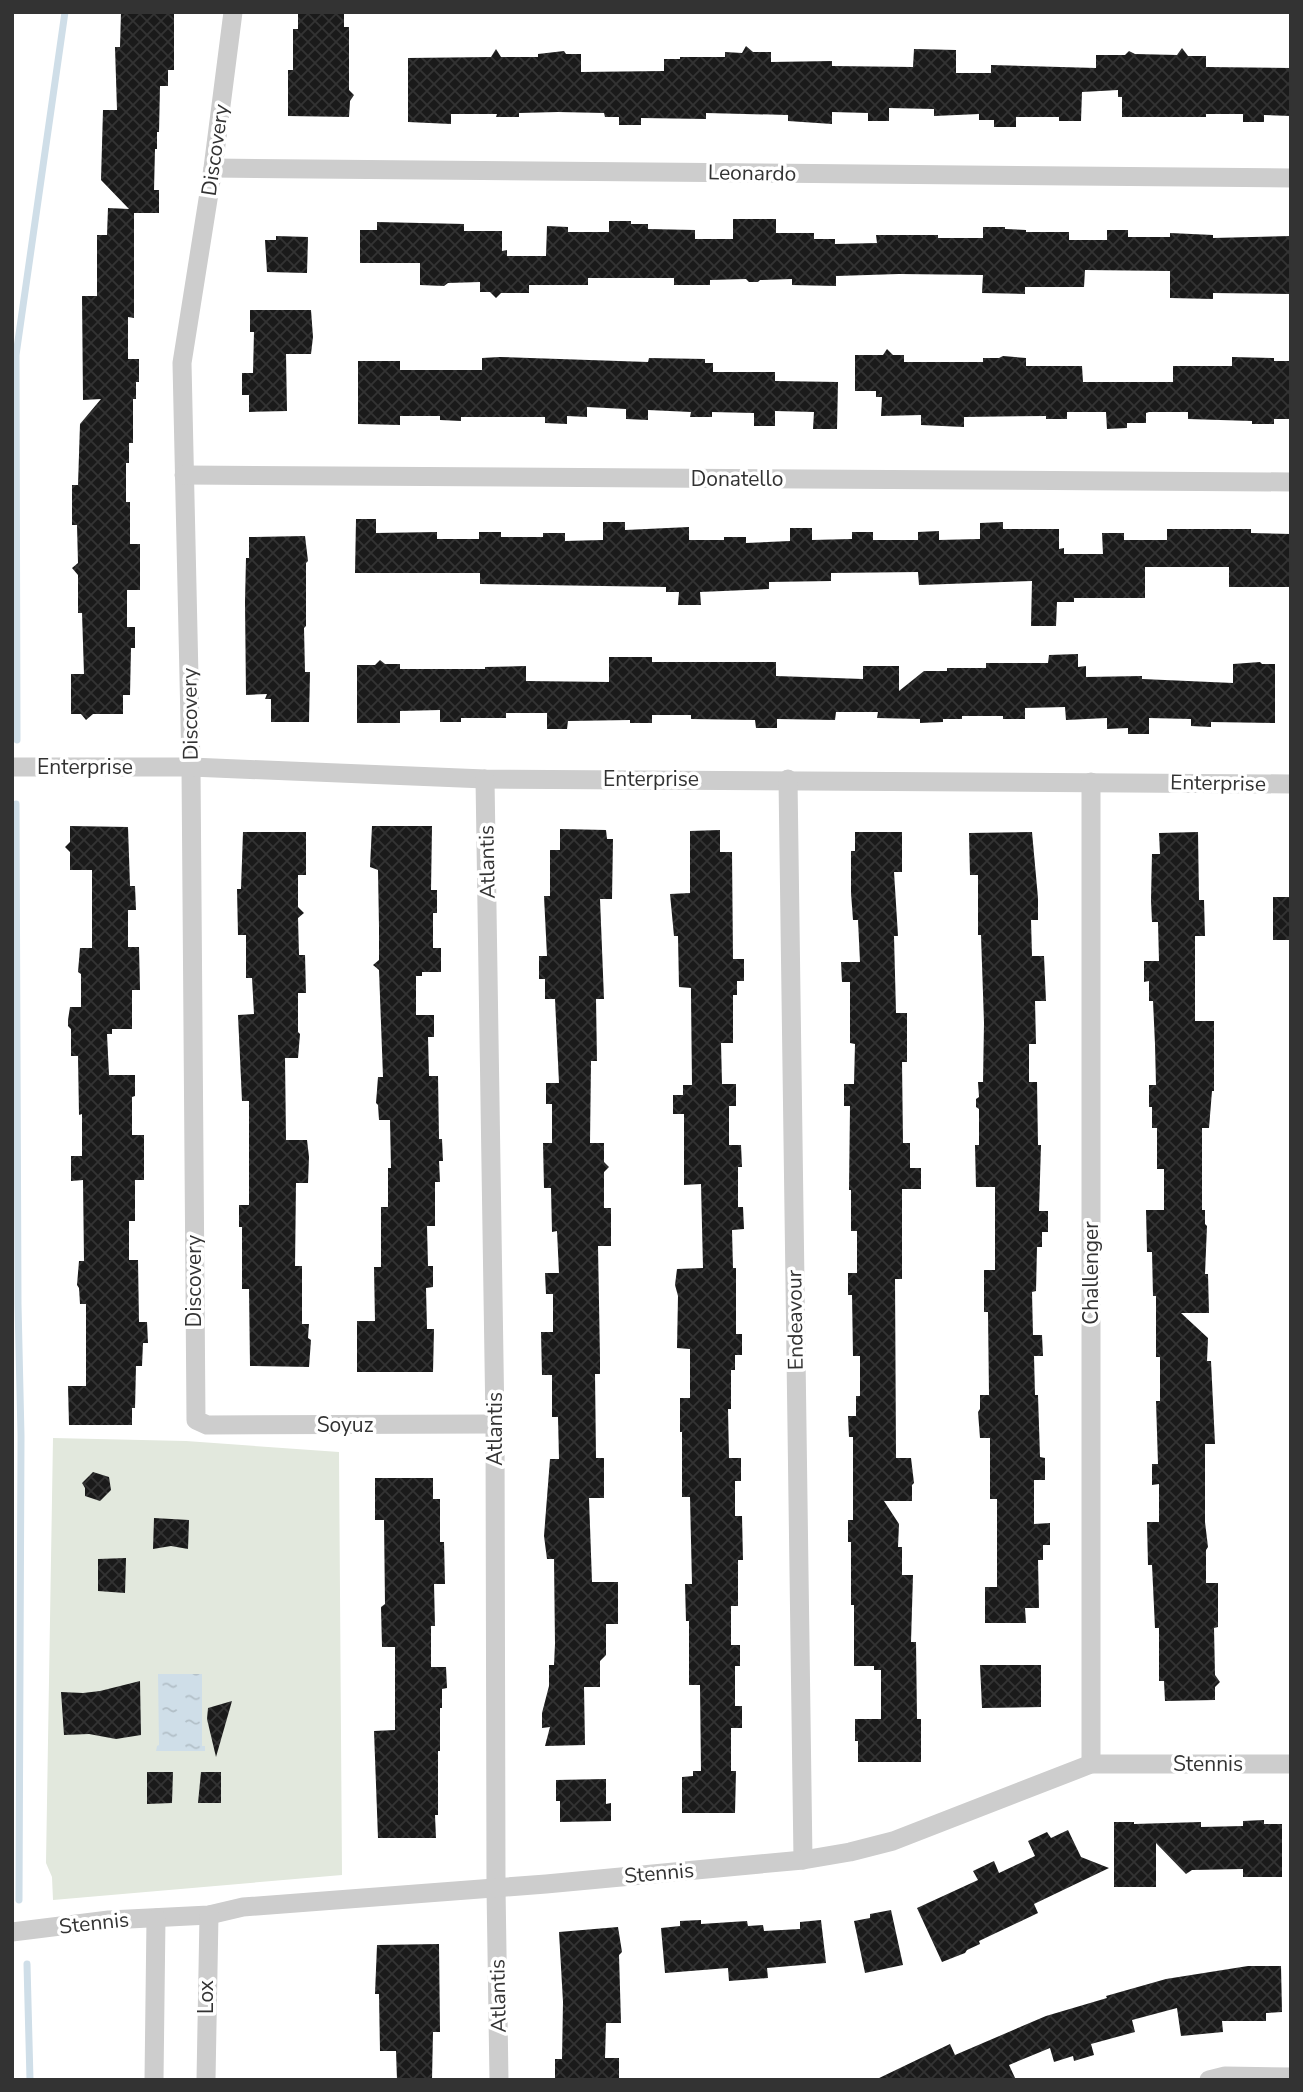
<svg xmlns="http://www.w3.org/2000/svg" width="1303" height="2092" font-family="'Nunito Sans',sans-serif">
<defs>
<pattern id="water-ripples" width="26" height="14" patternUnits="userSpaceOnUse" patternTransform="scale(1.75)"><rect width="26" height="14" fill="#cfdee8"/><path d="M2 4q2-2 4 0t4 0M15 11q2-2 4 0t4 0" fill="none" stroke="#b2bfc7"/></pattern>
<pattern id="building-cross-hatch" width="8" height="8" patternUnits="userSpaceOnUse" patternTransform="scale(1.75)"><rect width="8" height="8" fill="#1a1a1a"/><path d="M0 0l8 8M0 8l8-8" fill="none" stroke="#333"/></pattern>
</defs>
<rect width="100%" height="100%" fill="#fff"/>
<polygon fill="#e2e8dd" points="53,1438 186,1441 339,1452 342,1875 53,1900 52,1877 46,1863"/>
<polygon fill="url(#water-ripples)" points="158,1674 202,1674 202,1746 205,1746 205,1751 156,1751 157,1746 159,1745"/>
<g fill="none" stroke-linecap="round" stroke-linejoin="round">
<g stroke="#cfdee8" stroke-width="7">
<polyline points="17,740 16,355 65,12"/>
<polyline points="16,804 18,1304 21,1436 19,1900"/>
<polyline points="27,1964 30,2080"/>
</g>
</g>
<g fill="url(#building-cross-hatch)">
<polygon points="121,12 174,12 174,70 168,70 168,86 160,86 159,132 157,132 157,149 155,149 154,190 159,190 159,213 134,213 134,318 128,317 128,359 139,359 139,382 136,382 136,399 133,399 133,443 129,443 129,463 126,463 126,502 130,502 130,544 140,544 140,590 127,590 127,627 135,627 135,648 131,648 130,695 123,695 123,714 93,714 86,720 81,714 71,714 71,674 84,674 82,613 78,613 78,575 72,568 78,563 77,525 72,525 72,485 78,485 80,424 101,399 83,400 82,296 97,296 97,235 107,235 108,208 129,209 101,180 103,110 117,110 115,47 120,47"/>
<polygon points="298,12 344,12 344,27 349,27 349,90 354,95 350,101 349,117 288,116 288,70 293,70 293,29 298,29"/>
<polygon points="746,46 753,52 771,52 771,62 832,61 832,66 913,67 914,49 956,50 956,73 991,73 991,65 1096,68 1096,55 1125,55 1129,51 1135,54 1177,55 1182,48 1188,56 1206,56 1206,67 1291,68 1291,116 1264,115 1264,122 1243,122 1243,114 1206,114 1206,117 1122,117 1122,97 1118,97 1118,90 1082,92 1081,121 1059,121 1059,117 1016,117 1016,127 994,127 994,120 979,120 979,114 934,116 934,109 889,108 889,121 868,121 868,113 832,112 832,124 788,121 788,115 706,113 706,119 641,118 641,125 619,125 619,117 605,117 604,113 558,112 519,113 519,117 496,117 497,114 451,114 451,124 408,122 408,58 491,57 496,49 501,57 538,57 538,54 564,51 566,54 581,54 581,72 664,71 664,59 680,59 680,57 725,57 725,52 742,53"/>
<polygon points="733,219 776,219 776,233 814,233 814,239 835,239 835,244 877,243 876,235 938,235 938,238 983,238 983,227 1005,227 1005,229 1026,230 1026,232 1069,232 1069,240 1107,240 1107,230 1128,230 1128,237 1170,237 1170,233 1213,235 1213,238 1291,236 1291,294 1213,293 1213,299 1170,298 1170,271 1085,270 1084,287 1025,287 1025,294 982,293 983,275 899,274 836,276 836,286 792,285 792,279 760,280 758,282 749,282 746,279 710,280 710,285 674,285 674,278 588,278 588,285 529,285 529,293 501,293 496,298 490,292 480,292 480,282 448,283 444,286 420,285 420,263 360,263 360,230 377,230 377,222 464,224 464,231 502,231 502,251 507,250 507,256 546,256 547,226 568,227 568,232 609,232 609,221 631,221 631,224 648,224 648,229 695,230 695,239 733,239"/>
<polygon points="276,236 308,237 307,273 267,272 265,240 276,240"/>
<polygon points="250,310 311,310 313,337 311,354 286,354 287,411 249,412 249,395 242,395 242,373 253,373 254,332 250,332"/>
<polygon points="887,349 893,355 904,355 904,362 983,362 983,358 999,358 1003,356 1026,358 1026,366 1082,366 1083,382 1173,382 1173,366 1232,366 1232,357 1274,358 1274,361 1291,361 1291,419 1274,419 1274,424 1252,424 1252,421 1188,419 1188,412 1149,412 1146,413 1146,423 1127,423 1127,428 1107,429 1106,412 1067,412 1067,419 1046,419 1046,416 964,417 964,427 921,425 921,415 881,416 882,397 876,397 876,391 855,391 855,355 883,355"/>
<polygon points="500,357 648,362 649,358 705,359 705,363 713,363 713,372 775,372 775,381 838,382 837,429 813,429 814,412 775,411 775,426 754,426 754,413 712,412 712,417 690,417 691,412 648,410 648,420 626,419 626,409 587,407 587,417 567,416 567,424 545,423 545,417 461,417 461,421 440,420 440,416 400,416 400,425 358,424 358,361 400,361 400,370 482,370 482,358"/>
<polygon points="356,519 376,519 376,533 437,532 437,539 479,539 479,532 501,532 501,537 543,537 543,533 565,533 565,541 603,540 603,522 625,522 625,530 689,527 689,540 724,540 724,537 746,537 746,543 790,541 790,528 812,528 812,540 852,539 852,532 873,532 873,540 918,540 918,532 939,531 939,540 980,539 980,523 1003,522 1003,529 1059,529 1059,549 1064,548 1064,554 1103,554 1102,533 1124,533 1124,540 1167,540 1167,529 1251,529 1251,533 1291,534 1291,587 1229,587 1229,567 1145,567 1145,598 1074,598 1074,602 1057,602 1056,626 1031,626 1032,581 919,585 918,572 831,573 831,581 769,582 769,589 700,592 701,605 678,605 679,592 666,592 666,587 480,584 480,573 355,573"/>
<polygon points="305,536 308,561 306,563 306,626 304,628 305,672 310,672 309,722 271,722 271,699 265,699 267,694 246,695 245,602 246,558 249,558 249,537"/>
<polygon points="1078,654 1078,667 1086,666 1086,677 1142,676 1142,679 1233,683 1233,664 1260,662 1262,664 1275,664 1275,723 1211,722 1211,727 1191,726 1191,719 1149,718 1149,734 1128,734 1128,728 1107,729 1107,718 1066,720 1065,707 1025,708 1025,719 1003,719 1003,716 962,716 962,719 943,719 943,722 920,723 920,719 877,718 878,712 836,712 835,720 777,719 777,728 756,728 755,720 691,719 691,715 652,715 652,723 630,723 630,720 568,721 567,729 547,729 547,713 506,713 506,718 461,718 461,722 440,722 440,710 400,711 400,723 357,723 357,665 375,665 380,660 385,664 400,664 400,669 485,669 485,667 526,666 526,681 609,682 609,657 652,657 652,662 776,662 776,676 863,679 863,666 899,666 899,691 924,671 947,671 947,668 986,668 986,663 1048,663 1049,655"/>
<polygon points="70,826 128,827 130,886 135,886 136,910 128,910 128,947 139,947 140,990 132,990 132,1029 112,1029 112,1034 107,1034 109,1075 135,1075 135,1096 132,1097 132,1135 144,1135 144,1180 135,1180 135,1221 129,1221 129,1260 138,1260 139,1322 147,1322 148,1343 143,1343 142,1366 136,1366 135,1408 132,1408 132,1425 69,1425 68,1386 86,1386 86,1304 80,1304 79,1288 77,1285 79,1261 84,1261 83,1180 71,1181 71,1156 82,1156 82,1114 79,1115 78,1056 71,1056 71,1029 68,1026 68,1020 70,1007 81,1007 81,974 78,972 80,948 92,948 92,870 70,870 70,852 65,847 70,842"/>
<polygon points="372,826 432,826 431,890 437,890 437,913 433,913 433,948 441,948 441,972 422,972 422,976 416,976 416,1015 434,1015 434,1037 428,1037 429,1076 438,1076 439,1139 442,1139 443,1161 439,1161 440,1182 435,1182 435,1226 427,1226 428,1266 433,1266 433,1287 426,1288 427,1329 434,1329 433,1372 357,1372 357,1321 375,1321 374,1267 381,1267 381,1207 388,1207 388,1168 391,1168 390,1120 379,1120 378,1105 376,1103 378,1077 383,1077 379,970 373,965 379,960 379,927 378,870 370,867"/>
<polygon points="560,829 606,830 607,839 613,839 612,899 600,899 604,999 596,999 597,1061 591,1061 590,1143 604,1143 604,1162 609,1167 604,1172 604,1208 611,1208 611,1246 598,1246 600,1359 600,1374 595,1374 596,1458 604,1458 604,1498 589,1498 592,1582 618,1582 618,1624 606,1624 606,1655 600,1661 600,1687 584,1687 585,1745 545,1746 550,1727 542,1728 542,1713 549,1686 549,1665 554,1665 555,1644 554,1559 547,1559 544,1536 550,1459 559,1459 558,1417 552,1417 552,1375 542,1375 541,1332 553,1332 553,1294 546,1294 545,1273 559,1273 557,1231 552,1232 551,1188 544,1188 543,1143 552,1143 552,1104 546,1104 546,1083 559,1083 555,999 545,999 545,979 539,979 539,956 547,956 544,896 550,896 550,850 560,850"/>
<polygon points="720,830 720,852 732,852 733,959 744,959 744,981 737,981 737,995 733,995 733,1043 721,1043 722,1084 736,1084 736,1106 729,1106 729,1145 741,1145 742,1167 738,1167 738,1207 743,1207 744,1229 732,1230 733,1268 736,1268 736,1334 742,1334 742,1355 735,1355 735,1370 731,1370 731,1409 728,1409 729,1458 741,1458 741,1481 735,1481 735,1516 742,1516 743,1560 738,1560 738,1606 731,1606 731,1645 740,1645 740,1666 735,1666 735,1706 742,1706 742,1728 731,1728 731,1771 736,1771 735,1813 682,1813 682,1777 693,1776 693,1771 701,1771 700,1685 689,1685 689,1621 686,1621 685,1584 692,1584 690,1497 682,1497 682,1432 680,1432 680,1398 690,1398 690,1349 677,1348 678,1296 675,1285 677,1269 703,1268 701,1184 684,1185 684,1114 673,1114 673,1095 683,1095 683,1085 692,1085 691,995 691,988 679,987 678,936 674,936 670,894 690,893 690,831"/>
<polygon points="243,832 306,832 306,875 298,875 298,907 304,913 298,918 299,955 305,955 306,993 298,993 298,1032 300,1034 298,1058 285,1058 286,1140 307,1140 309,1157 308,1183 296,1183 295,1266 302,1266 302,1324 309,1324 308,1338 311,1340 309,1367 250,1366 249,1289 242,1289 242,1227 239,1227 239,1205 249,1205 249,1101 242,1101 238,1015 254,1014 252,978 246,978 246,935 238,935 237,889 241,889"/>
<polygon points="855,832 902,832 902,872 894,872 898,936 894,936 896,1013 907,1013 907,1062 902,1062 903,1143 910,1143 910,1168 921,1168 921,1189 902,1189 902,1279 895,1279 896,1458 911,1458 914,1483 912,1485 912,1501 884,1501 899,1524 898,1547 902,1547 902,1575 913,1575 911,1642 916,1642 917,1719 921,1719 921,1762 858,1762 858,1741 855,1741 855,1719 881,1719 881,1670 874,1670 874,1666 854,1666 854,1605 851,1605 851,1542 848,1542 848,1520 853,1520 853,1437 849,1437 848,1416 856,1416 856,1396 860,1396 860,1356 853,1356 852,1295 848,1295 848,1273 857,1273 857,1231 851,1231 851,1190 849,1190 850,1106 844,1106 844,1084 854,1084 855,1044 850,1043 850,982 842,982 841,962 860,962 858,920 853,920 851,893 851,851 855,851"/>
<polygon points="1032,832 1038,898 1038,920 1031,920 1032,956 1044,956 1046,1001 1035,1001 1036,1044 1029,1044 1029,1082 1037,1082 1038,1145 1041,1145 1039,1211 1048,1211 1048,1232 1042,1232 1042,1247 1037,1247 1036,1291 1032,1292 1033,1335 1042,1335 1043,1356 1034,1356 1035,1395 1038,1395 1040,1457 1045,1458 1045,1480 1034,1480 1034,1524 1050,1523 1050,1545 1043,1545 1043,1560 1038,1560 1039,1608 1025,1608 1026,1623 985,1623 985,1587 997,1587 997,1499 990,1499 990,1438 980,1438 978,1412 980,1409 980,1395 989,1395 988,1312 984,1312 984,1270 995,1270 995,1187 976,1187 975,1145 979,1145 979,1109 976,1107 976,1099 979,1097 978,1082 983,1082 984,1023 981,935 978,935 978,875 970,875 969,833"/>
<polygon points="1198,832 1199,900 1204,900 1205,936 1195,936 1195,1021 1214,1021 1214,1091 1212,1091 1209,1128 1202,1128 1202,1210 1205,1210 1205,1224 1207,1226 1205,1274 1208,1274 1209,1313 1181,1313 1208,1338 1207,1361 1211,1361 1215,1444 1205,1444 1205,1522 1208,1547 1206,1550 1206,1583 1218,1583 1218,1627 1214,1628 1215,1675 1220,1682 1215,1687 1215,1700 1165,1701 1164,1681 1159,1681 1159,1628 1155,1628 1152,1565 1148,1565 1147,1522 1159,1522 1159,1484 1152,1485 1152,1464 1158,1464 1156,1401 1160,1401 1160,1357 1156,1357 1156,1296 1153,1296 1152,1252 1147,1252 1146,1210 1164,1210 1164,1169 1157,1169 1157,1128 1152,1128 1152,1107 1149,1107 1149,1085 1156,1085 1155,1044 1153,1001 1149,1001 1149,981 1144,982 1144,961 1159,961 1158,922 1152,922 1151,900 1152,854 1160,854 1159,833"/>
<rect x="1273" y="897" width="18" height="43"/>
<polygon points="93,1472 109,1477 111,1490 100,1501 85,1496 85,1488 82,1483"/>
<polygon points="375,1478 433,1478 433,1499 440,1499 440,1542 444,1542 445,1584 434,1584 435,1626 431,1626 431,1667 446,1667 447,1688 442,1689 442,1708 440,1708 440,1751 438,1751 438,1815 435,1815 436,1838 378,1838 374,1731 395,1730 395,1647 382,1647 381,1607 385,1604 384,1520 375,1520"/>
<polygon points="154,1518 189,1520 188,1549 171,1546 153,1549"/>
<polygon points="126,1558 125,1593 98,1591 98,1559"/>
<polygon points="980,1665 1041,1665 1041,1707 982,1708"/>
<polygon points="140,1681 141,1735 116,1739 89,1734 64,1735 61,1692 83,1693 100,1691"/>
<polygon points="232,1701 216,1757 207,1719 208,1708"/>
<polygon points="147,1772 173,1772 172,1803 147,1804"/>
<polygon points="201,1772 221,1772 221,1803 198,1803"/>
<polygon points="606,1779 606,1804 611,1803 611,1821 560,1822 560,1801 556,1801 556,1780"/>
<polygon points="1264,1820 1264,1824 1282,1824 1282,1877 1243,1877 1243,1869 1192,1870 1186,1874 1156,1843 1156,1887 1114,1887 1114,1822 1134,1822 1134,1824 1201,1822 1201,1827 1243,1826 1243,1821"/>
<polygon points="1068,1830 1081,1857 1109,1868 1034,1904 1038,1913 979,1941 980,1944 967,1950 965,1953 942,1962 917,1908 978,1880 973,1871 994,1861 999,1873 1035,1856 1028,1841 1047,1832 1051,1838"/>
<polygon points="891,1910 903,1965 865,1973 854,1921 870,1918 870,1914"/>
<polygon points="701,1920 701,1924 747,1921 748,1926 763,1925 764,1931 800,1929 800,1922 821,1920 826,1963 767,1968 768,1978 729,1981 728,1968 665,1973 661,1928 680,1926 680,1921"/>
<polygon points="618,1927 622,1952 619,1955 621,2023 606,2023 605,2058 619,2058 619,2080 555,2080 555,2059 562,2059 563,2002 559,1932"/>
<polygon points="439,1944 440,2032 433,2032 432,2080 397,2080 396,2051 380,2051 379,1994 375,1994 377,1945"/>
<polygon points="1248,1966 1281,1966 1282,2012 1266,2013 1266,2021 1222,2021 1223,2032 1181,2036 1177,2008 1132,2020 1135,2032 1091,2044 1094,2055 1074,2061 1073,2056 1054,2062 1050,2048 1009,2065 1016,2080 875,2080 950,2044 955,2055 1046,2016 1107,1998 1106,1996 1166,1979"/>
</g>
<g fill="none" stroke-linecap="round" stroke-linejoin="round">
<g stroke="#cdcdcd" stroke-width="19">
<polyline points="233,12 213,168 182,363 191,767 196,1420 207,1425 495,1424"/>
<polyline points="213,168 1291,178"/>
<polyline points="184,475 1291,482"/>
<polyline points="12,767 191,767 485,779 1291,784"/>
<polyline points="485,779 495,1424 496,1888 499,2080"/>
<polyline points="788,779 803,1860"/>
<polyline points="1091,1764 1091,782"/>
<polyline points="12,1932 109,1920 209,1915 243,1907 546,1884 803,1860 850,1852 893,1841 1091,1764 1291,1764"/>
<polyline points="154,2080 156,1918"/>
<polyline points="206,2080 209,1915"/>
<polyline points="1209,2080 1225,2076 1291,2077"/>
</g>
</g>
<g text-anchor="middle" stroke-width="7" stroke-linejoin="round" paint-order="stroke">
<g font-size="21" fill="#333" stroke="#fff">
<text transform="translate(215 150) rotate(-82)" y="7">Discovery</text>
<text transform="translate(752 173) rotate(1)" y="7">Leonardo</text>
<text x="737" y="486">Donatello</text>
<text transform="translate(190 714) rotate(-91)" y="7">Discovery</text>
<text x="85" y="774">Enterprise</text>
<text x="651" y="786">Enterprise</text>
<text transform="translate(1218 783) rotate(1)" y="7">Enterprise</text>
<text transform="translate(487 862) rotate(-91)" y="7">Atlantis</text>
<text transform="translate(1091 1273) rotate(-90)" y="7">Challenger</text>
<text transform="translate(194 1281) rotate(-90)" y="7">Discovery</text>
<text transform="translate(795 1320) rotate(-91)" y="7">Endeavour</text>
<text x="345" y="1432">Soyuz</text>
<text transform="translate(495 1429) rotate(-90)" y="7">Atlantis</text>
<text x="1208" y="1771">Stennis</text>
<text transform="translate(659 1873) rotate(-5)" y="7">Stennis</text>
<text transform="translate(94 1923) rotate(-6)" y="7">Stennis</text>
<text transform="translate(498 1996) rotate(-91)" y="7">Atlantis</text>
<text transform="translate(206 1997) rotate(-90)" y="7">Lox</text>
</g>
</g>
<rect width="1303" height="2092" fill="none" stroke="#333333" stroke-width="28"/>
</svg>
